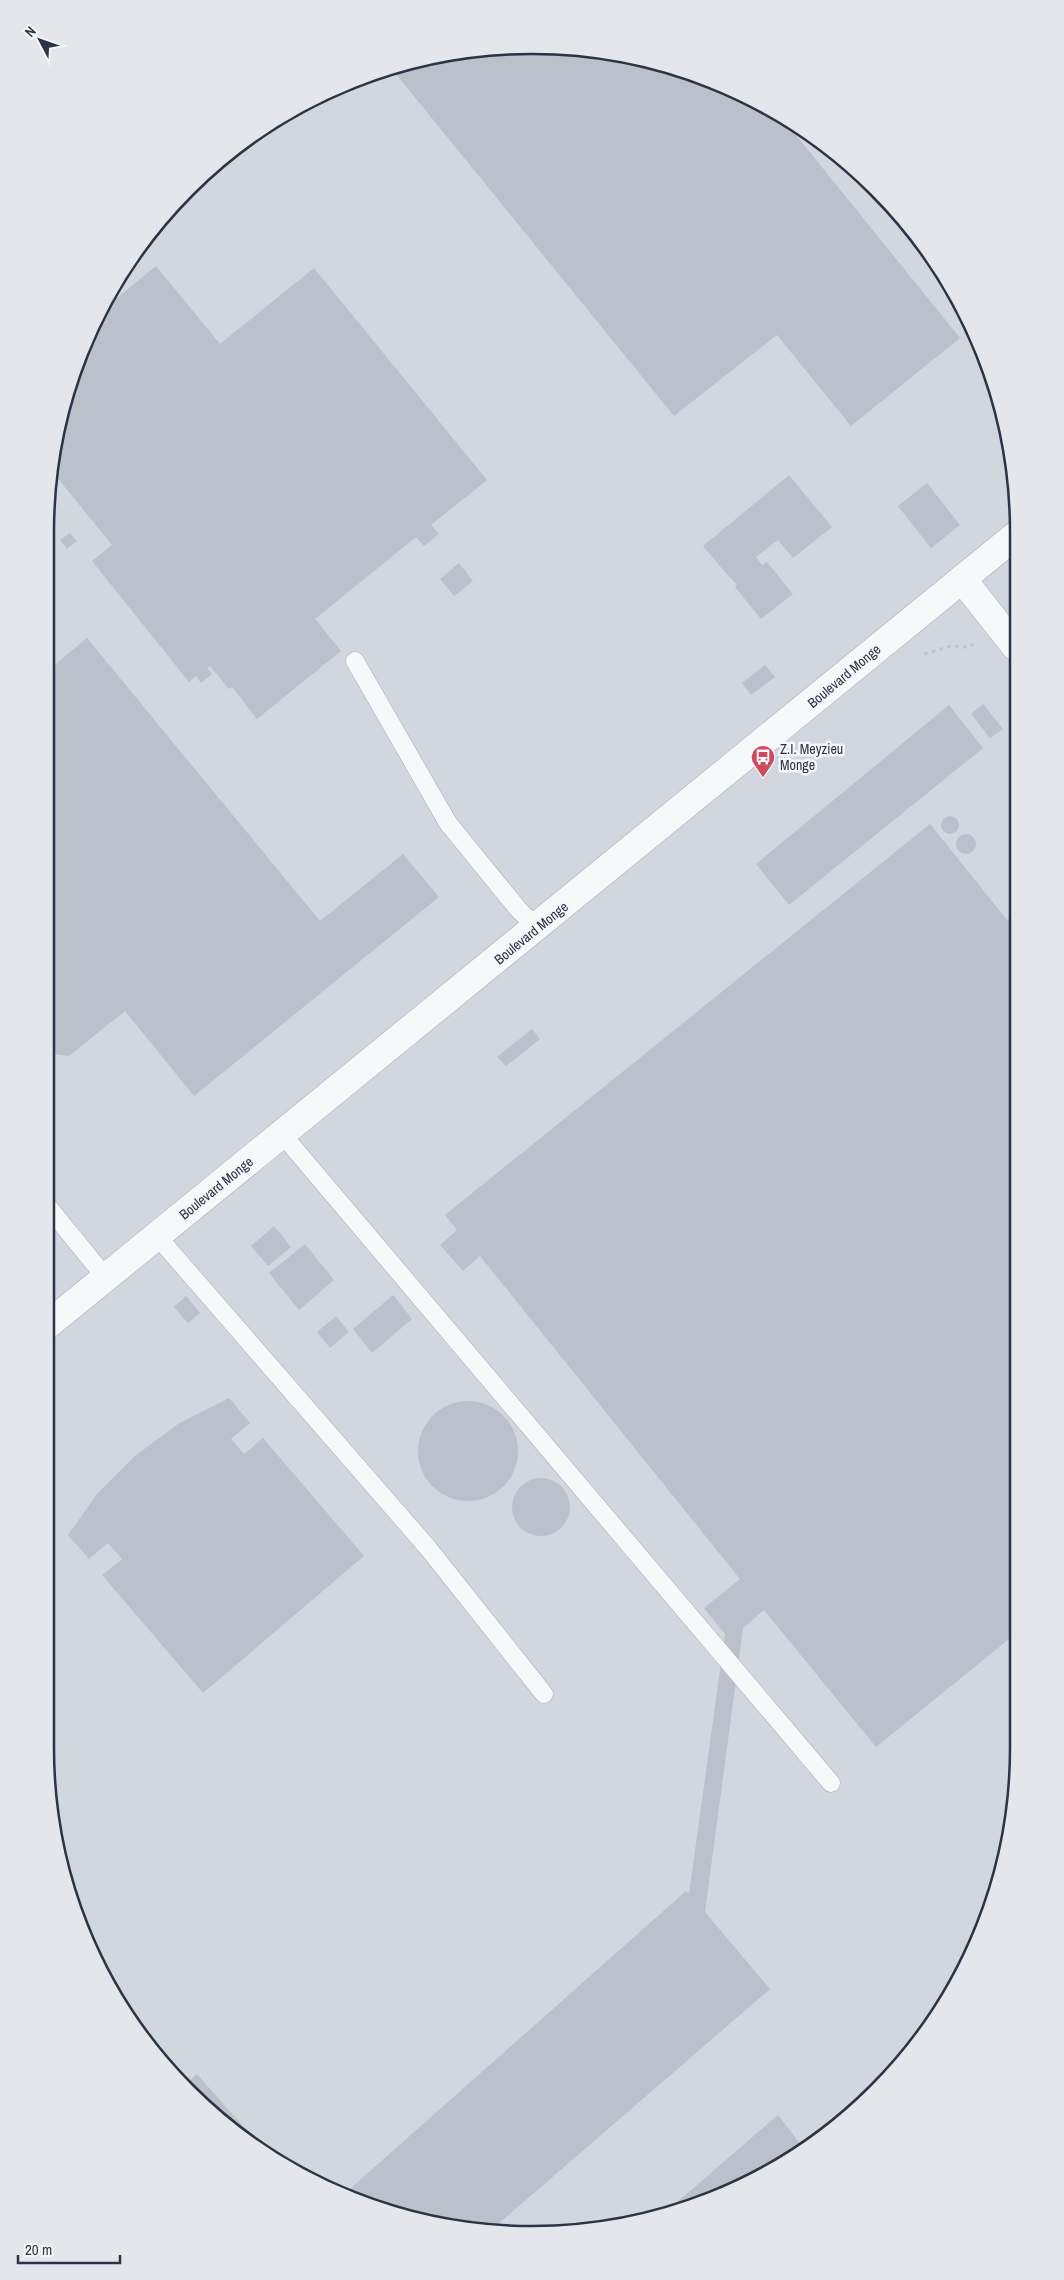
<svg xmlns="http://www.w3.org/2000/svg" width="1064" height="2280" font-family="'Archivo Narrow',sans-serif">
<rect width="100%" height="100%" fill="#e4e7ec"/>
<polygon fill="#d2d6de" points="532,45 627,54 718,82 828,145 918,235 982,345 1015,468 1019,1748 1010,1843 982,1934 954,1992 898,2069 829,2134 775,2170 689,2209 627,2226 532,2235 437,2226 375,2209 289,2170 235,2134 166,2069 110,1991 71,1905 54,1843 45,1748 45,532 54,437 82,346 127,262 187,188 261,127 345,82 437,54"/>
<g fill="#bbc0ca">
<polygon points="532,45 627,54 718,82 783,119 960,338 851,426 777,335 674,416 391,68 437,54"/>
<polygon points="156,266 220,344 314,268 487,480 431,525 439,534 424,546 416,537 315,619 341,651 257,719 232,687 229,689 210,666 207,668 212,674 201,683 196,676 189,682 92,561 112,545 51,470 54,437 82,346 100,312"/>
<polygon points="789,475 832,527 793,558 778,540 756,557 762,565 767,562 793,594 761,619 735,587 737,585 731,578 730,578 703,546"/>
<polygon points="927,483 960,525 931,548 898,506"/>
<polygon points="48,505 54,513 46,519 47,510"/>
<polygon points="70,533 77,541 67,549 60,540"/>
<polygon points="459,563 473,581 454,596 440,579"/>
<polygon points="87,638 320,921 403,854 439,897 194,1096 125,1011 69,1056 45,1053 45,673"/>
<polygon points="765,665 775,677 751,695 742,683"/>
<polygon points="983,704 1003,729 990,738 971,714"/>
<polygon points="949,705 983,748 789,905 756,864"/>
<circle cx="950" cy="825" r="9"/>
<polygon points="930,824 1007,920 1016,913 1019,1631 876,1747 764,1610 743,1628 705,1912 770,1989 490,2231 437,2226 375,2209 343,2195 686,1891 689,1894 725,1634 704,1608 740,1579 480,1256 463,1271 440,1245 457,1230 445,1215"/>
<circle cx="966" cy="844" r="10"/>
<polygon points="532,1029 540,1039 506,1066 497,1057"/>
<polygon points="274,1226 291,1247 268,1266 251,1246"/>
<polygon points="305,1244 334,1280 299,1310 269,1273"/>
<polygon points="393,1295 412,1319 372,1353 353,1329"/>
<polygon points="186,1296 200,1313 188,1323 174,1307"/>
<polygon points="336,1316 349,1332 330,1348 317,1332"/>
<polygon points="229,1398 250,1423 231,1439 244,1454 263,1438 364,1556 203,1693 102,1575 122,1559 108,1543 89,1559 68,1535 97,1494 135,1456 178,1424"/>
<circle cx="468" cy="1451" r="50"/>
<circle cx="541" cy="1507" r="29"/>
<polygon points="197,2074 269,2156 268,2156 235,2134 184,2086"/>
<polygon points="778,2115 805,2150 775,2170 689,2209 660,2217"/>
</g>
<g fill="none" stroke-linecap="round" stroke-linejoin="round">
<g stroke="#a9aeb7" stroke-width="19">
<g id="service">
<polyline points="355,661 448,823 518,909 537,928"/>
<polyline points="282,1134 831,1783"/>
<polyline points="45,1203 106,1278"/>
<polyline points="157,1236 428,1548 544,1694"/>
</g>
</g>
<g stroke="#a9aeb7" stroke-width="29">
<g id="minor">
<polyline points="962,579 1015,646"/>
<polyline points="45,1327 1015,536"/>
</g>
</g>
<g stroke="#c2c5cb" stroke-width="3" stroke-dasharray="4 4" stroke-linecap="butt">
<polyline points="924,654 951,646 969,647 973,644"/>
<polyline points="45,1366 55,1357"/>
</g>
<use href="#service" stroke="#f7f8fa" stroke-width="18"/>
<use href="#minor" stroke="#f7f8fa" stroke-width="28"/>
</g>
<defs>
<g id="bus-pin" transform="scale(1.25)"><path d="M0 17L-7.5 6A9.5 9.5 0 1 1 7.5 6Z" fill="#d1495b" stroke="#f4f6f9"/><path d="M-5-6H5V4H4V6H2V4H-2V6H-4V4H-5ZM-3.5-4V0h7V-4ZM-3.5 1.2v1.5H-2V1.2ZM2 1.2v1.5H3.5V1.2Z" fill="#fff"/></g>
</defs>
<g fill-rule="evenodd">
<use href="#bus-pin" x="763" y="757"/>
</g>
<g text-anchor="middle" stroke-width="5" stroke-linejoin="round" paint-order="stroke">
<g font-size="14" fill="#2b3445" stroke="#f4f6f9">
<text transform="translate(844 676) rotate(-40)" y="5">Boulevard Monge</text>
<text transform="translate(531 933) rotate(-39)" y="5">Boulevard Monge</text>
<text transform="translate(216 1188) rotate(-39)" y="5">Boulevard Monge</text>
</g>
<g font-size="14" fill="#2b3445" stroke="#f4f6f9" text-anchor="start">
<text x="780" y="754">Z.I. Meyzieu<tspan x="780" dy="16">Monge</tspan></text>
</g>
</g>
<path d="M0 0H1064V2280H0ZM532 54H532A478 478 0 0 1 1010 532V1748A478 478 0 0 1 532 2226H532A478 478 0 0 1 54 1748V532A478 478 0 0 1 532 54Z" fill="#e4e6eb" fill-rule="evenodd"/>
<path fill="none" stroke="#2b3445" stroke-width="2.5" d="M532 54H532A478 478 0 0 1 1010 532V1748A478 478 0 0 1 532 2226H532A478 478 0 0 1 54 1748V532A478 478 0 0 1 532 54Z"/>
<g transform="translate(40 40) rotate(311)" stroke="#f4f6f9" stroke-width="4" paint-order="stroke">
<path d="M0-4L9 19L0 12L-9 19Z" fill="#2b3445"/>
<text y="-8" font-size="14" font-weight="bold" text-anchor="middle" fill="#2b3445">N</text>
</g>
<path d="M18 2255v8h102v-8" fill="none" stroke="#2b3445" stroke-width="2.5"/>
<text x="25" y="2255" font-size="15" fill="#2b3445" stroke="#f4f6f9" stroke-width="4" paint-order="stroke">20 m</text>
</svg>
